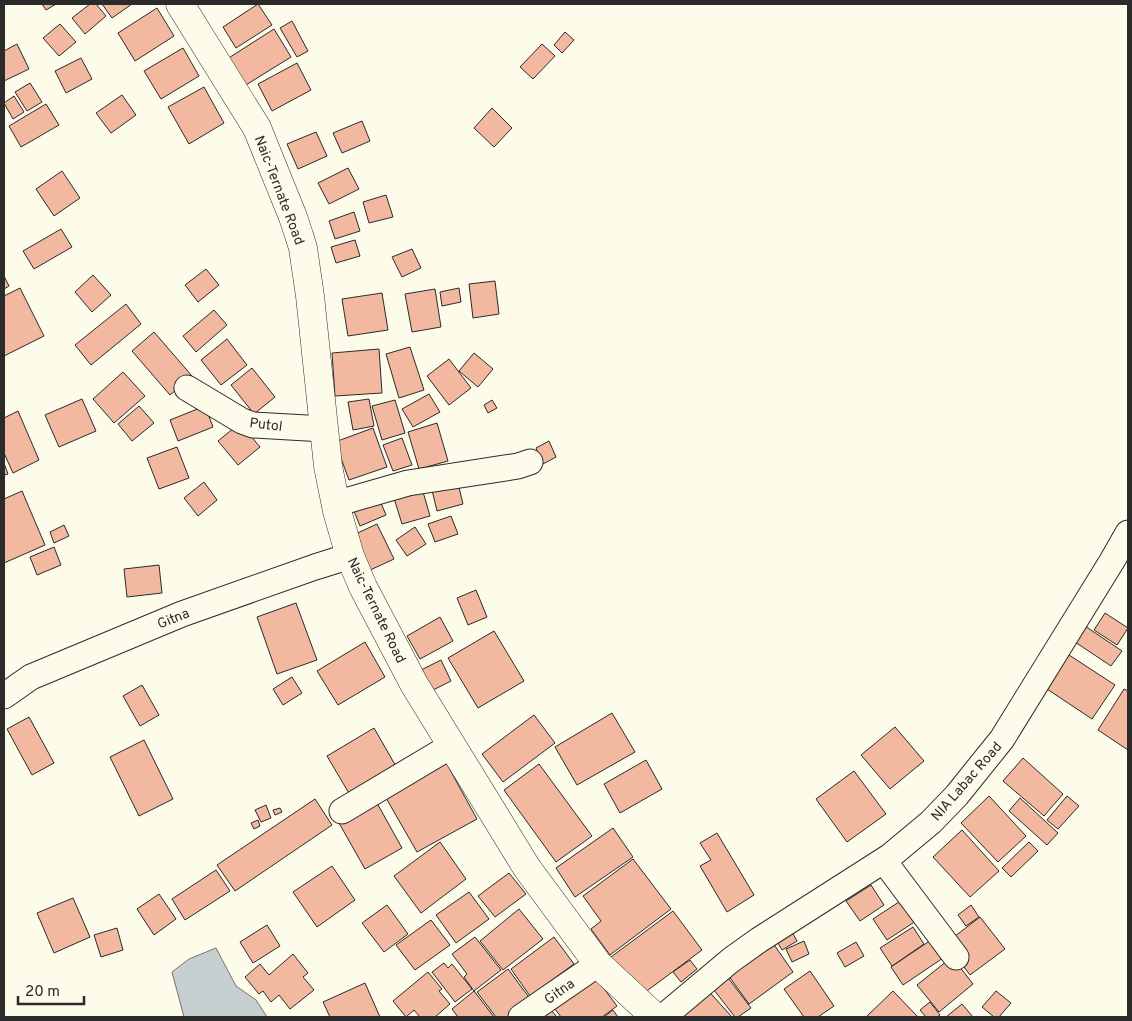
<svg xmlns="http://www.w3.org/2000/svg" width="1132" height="1021" font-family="Overpass,sans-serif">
<rect width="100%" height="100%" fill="#fdfbea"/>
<polygon fill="#c7d0d0" stroke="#74746e" points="216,948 236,986 256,1000 267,1017 184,1017 172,972 189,959"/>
<g fill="#f2b8a0" stroke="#2b2b2b">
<polygon points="42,4 56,4 46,10"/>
<polygon points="90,4 96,4 106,16 85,34 72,18"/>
<polygon points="102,4 132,4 112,18"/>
<polygon points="258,4 272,25 236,48 223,27"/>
<polygon points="157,8 174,36 135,61 118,33"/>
<polygon points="292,21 308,51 297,57 280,28"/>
<polygon points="60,24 76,42 59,56 43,38"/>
<polygon points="274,29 291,57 241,88 224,61"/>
<polygon points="565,32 574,40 562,53 554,45"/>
<polygon points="17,44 29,69 4,81 4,51"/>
<polygon points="542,44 555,56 533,79 520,67"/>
<polygon points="183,48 199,76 161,99 144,71"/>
<polygon points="81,58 92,79 66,93 55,71"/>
<polygon points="297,63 311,90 272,111 258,84"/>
<polygon points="30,83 42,102 27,111 15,92"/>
<polygon points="204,87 224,123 189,144 168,107"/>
<polygon points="122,95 136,115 111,133 96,113"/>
<polygon points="14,96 24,112 13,119 4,103"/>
<polygon points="46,104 59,125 21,147 9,126"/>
<polygon points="492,108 512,128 494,147 474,128"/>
<polygon points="362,121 370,141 342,153 333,133"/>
<polygon points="316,132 327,156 298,169 287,144"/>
<polygon points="348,168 359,189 329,204 318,183"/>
<polygon points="62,171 80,198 54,216 36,189"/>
<polygon points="386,195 393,217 369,223 363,202"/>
<polygon points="354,212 360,231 335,239 329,221"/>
<polygon points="61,229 72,247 34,269 23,251"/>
<polygon points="355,240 360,256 336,263 331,247"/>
<polygon points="412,249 421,268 402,277 392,257"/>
<polygon points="206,269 219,285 198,302 185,285"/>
<polygon points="93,275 111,295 92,312 75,292"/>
<polygon points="4,276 9,286 4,289"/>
<polygon points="495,281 499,314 473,318 469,284"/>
<polygon points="20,288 44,336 4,356 4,296"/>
<polygon points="459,288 461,302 442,306 440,292"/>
<polygon points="435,289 441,327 412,332 405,294"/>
<polygon points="382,293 388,330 348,336 342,299"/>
<polygon points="126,304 141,324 91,365 75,345"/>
<polygon points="214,310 227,325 196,352 183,336"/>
<polygon points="154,332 192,376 170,395 132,351"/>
<polygon points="227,339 247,365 221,385 201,360"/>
<polygon points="410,347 424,390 399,398 386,354"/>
<polygon points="379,349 382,393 335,396 332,353"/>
<polygon points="474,353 493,369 478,387 459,371"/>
<polygon points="449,359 471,388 449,405 427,376"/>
<polygon points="252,368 275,397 254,414 231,385"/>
<polygon points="123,372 145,396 114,423 93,399"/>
<polygon points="429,394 440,412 413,427 402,409"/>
<polygon points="82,399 96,431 59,447 45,415"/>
<polygon points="369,399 374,426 353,430 348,402"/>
<polygon points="395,400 405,433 382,440 372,406"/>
<polygon points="492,400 497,408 488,413 484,405"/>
<polygon points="139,406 154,423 132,441 118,424"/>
<polygon points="205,406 213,427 178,441 170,420"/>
<polygon points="18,411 39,460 13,473 4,453 4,418"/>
<polygon points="240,423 260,447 238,465 218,441"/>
<polygon points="437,423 448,461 419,469 408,432"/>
<polygon points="373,428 387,467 349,480 335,442"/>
<polygon points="402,438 412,465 393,471 383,445"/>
<polygon points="549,441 556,457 543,464 536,448"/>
<polygon points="177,447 189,478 159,489 147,458"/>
<polygon points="4,463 8,474 4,475"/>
<polygon points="457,479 463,504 437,511 431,486"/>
<polygon points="204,482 217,500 198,516 184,498"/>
<polygon points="421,485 430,516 402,524 393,495"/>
<polygon points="22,491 45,545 4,563 4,499"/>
<polygon points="378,496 386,515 360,526 352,506"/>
<polygon points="451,516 458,534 435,542 428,524"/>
<polygon points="377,524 394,559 368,571 351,536"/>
<polygon points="64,525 69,536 54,543 50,532"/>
<polygon points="415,527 426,544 407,556 396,540"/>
<polygon points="54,547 61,565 37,575 30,557"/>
<polygon points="159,565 162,593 127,597 124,569"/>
<polygon points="476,590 487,617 468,625 457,598"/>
<polygon points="296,603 317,660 277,674 257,617"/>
<polygon points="1105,613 1128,628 1117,645 1094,630"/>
<polygon points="440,617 453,641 420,659 407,636"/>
<polygon points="1085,626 1122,651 1111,666 1075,642"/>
<polygon points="494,631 524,681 478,708 448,658"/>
<polygon points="365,642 385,677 338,705 317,671"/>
<polygon points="1066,653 1115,685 1092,719 1044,687"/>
<polygon points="441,660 451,681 427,693 417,672"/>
<polygon points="292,677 302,693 283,705 273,689"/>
<polygon points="142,685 159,715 140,726 123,696"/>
<polygon points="1124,689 1128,691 1128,750 1098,730"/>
<polygon points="612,713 635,752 577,785 555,747"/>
<polygon points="534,715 555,743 503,782 482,754"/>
<polygon points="29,717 54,763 32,775 7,729"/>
<polygon points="895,727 924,761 890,789 861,755"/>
<polygon points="374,728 397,768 350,795 327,756"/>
<polygon points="144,740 173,799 139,816 110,757"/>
<polygon points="443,757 477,819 417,852 382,791"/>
<polygon points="1023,758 1063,794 1044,816 1003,781"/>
<polygon points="646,760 662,789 620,813 604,784"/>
<polygon points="539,764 592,836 556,862 504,790"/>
<polygon points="854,771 886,814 847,842 816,799"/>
<polygon points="372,794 402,848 365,869 335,816"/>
<polygon points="989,796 1026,836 998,862 961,823"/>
<polygon points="1067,796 1079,806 1058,829 1047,820"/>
<polygon points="1020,798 1058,833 1047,845 1009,811"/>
<polygon points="315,799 332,825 235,891 217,865"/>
<polygon points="266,805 271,818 261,822 255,810"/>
<polygon points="280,808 282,812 275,815 273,810"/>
<polygon points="258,820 260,826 254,829 251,823"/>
<polygon points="613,828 633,857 575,897 556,868"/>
<polygon points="962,830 999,871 970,897 933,857"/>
<polygon points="717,833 754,895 727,912 700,866 711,860 700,843"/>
<polygon points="440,842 466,879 421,913 394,876"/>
<polygon points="1029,842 1038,851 1011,877 1002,868"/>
<polygon points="633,859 671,909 610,955 591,929 601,921 583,896"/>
<polygon points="332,866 355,900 317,927 293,892"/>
<polygon points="216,870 230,891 185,920 172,899"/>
<polygon points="509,873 526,894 495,917 478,896"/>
<polygon points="871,885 884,905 860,921 846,901"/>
<polygon points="469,892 489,919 456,943 436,915"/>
<polygon points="159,894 176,919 154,935 137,909"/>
<polygon points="908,896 922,917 887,940 873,919"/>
<polygon points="73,898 90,937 54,953 37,913"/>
<polygon points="387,905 408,934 384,952 362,923"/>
<polygon points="971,905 979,917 966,926 958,915"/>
<polygon points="519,909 543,939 503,970 480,941"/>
<polygon points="673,911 702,950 640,996 611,957"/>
<polygon points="980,917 1005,949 970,975 946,943"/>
<polygon points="431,920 450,945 415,970 396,945"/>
<polygon points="787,923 797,941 782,950 772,933"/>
<polygon points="267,925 280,946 253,963 240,942"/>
<polygon points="913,927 924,944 892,966 880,948"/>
<polygon points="117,928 123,950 101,957 94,935"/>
<polygon points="768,936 793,972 749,1004 723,968"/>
<polygon points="475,937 501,970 474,991 464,977 467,974 452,954"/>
<polygon points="554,937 574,964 530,996 511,969"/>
<polygon points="934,938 946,956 903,985 891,967"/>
<polygon points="804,941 809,954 792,962 786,949"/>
<polygon points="856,942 864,956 845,967 837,953"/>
<polygon points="293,954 308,973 303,977 314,990 290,1009 279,995 271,1002 263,991 259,994 245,977 260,964 269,975"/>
<polygon points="952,957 973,984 939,1012 917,985"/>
<polygon points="690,960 697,969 681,982 673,972"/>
<polygon points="444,963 448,968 452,964 472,989 455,1002 432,972"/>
<polygon points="508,969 531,1000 508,1017 496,1017 477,992"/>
<polygon points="722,970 751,1008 738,1017 735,1017 707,981"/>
<polygon points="810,971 834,1006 818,1017 804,1017 784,989"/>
<polygon points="428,972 442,989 439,991 450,1004 435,1017 420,1017 414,1010 406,1017 393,1001"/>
<polygon points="596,978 617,1006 602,1017 561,1017 555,1009"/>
<polygon points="365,983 380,1017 330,1017 323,1002"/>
<polygon points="703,985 732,1017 669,1017"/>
<polygon points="474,991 494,1017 458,1017 452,1009"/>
<polygon points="893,991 918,1017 866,1017"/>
<polygon points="996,991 1011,1003 999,1017 994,1017 982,1007"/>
<polygon points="930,1002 940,1015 937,1017 926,1017 920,1010"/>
<polygon points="962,1004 973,1017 946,1017"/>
<polygon points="551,1010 557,1017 541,1017"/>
<polygon points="613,1010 618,1017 604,1017"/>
</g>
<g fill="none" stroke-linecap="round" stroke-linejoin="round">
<g stroke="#2b2b2b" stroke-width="27">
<g id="minor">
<polyline points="187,388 242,421 253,425 324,429"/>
<polyline points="335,504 408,483 518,466 530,462"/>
<polyline points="4,696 31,677 182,614 315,567 350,556"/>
<polyline points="342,811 451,746"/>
<polyline points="884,861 956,957"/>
<polyline points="521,1017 598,964"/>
<polyline points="663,1017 731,960 759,940 889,857 931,822 957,795 1002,739 1112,561 1128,533"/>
</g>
</g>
<g stroke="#2b2b2b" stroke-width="29">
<polyline id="major" points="180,4 257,128 293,217 299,235 303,248 310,296 328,466 337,511 350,556 363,587 414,684 527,868 598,964 655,1017"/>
</g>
<use href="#minor" stroke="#fdfbea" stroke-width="25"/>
<use href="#major" stroke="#fdfbea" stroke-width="28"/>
</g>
<g text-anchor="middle" stroke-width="4" stroke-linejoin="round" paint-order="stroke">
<g font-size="14" fill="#2b2b2b" stroke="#fdfbea">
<text transform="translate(280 190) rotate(69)" y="5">Naic-Ternate Road</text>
<text transform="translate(266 424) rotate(7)" y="5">Putol</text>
<text transform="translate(377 610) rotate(64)" y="5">Naic-Ternate Road</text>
<text transform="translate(173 618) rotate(-22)" y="5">Gitna</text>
<text transform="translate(966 781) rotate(-49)" y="5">NIA Labac Road</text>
<text transform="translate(559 991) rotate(-35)" y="5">Gitna</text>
</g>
</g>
<rect width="1132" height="1021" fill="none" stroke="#2b2b2b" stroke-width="10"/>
<path d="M18 996v8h66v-8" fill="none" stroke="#2b2b2b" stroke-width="2.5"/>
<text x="25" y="996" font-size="15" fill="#2b2b2b" stroke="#fdfbea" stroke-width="4" paint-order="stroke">20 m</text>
</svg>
